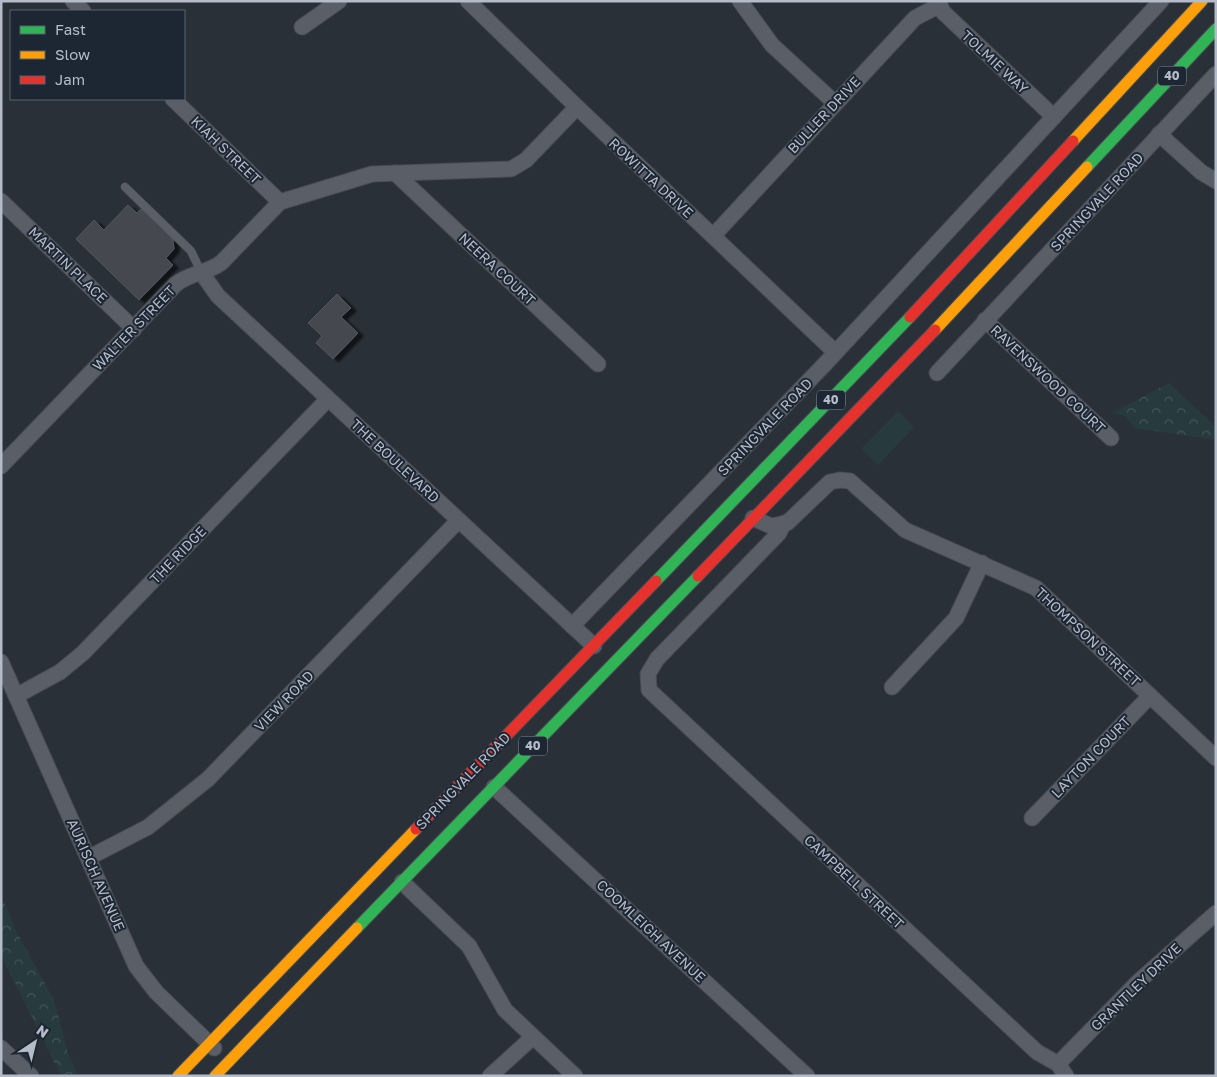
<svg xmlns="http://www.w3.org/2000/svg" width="1217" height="1077" font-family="'Golos Text',sans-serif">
<defs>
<pattern id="forest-crowns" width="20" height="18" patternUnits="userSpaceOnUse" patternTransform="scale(1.25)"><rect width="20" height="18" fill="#273a3e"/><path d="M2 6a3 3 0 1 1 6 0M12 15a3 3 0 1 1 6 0" fill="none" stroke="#445559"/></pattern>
<filter id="shadow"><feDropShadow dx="5.5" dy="3" stdDeviation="1" flood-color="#0009"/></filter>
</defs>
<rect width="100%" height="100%" fill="#2a3038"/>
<polygon fill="#273a3e" points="898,411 914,427 878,465 861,449"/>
<g fill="url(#forest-crowns)">
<polygon points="1169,383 1216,427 1216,440 1135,428 1125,416 1112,413"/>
<polygon points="1,895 16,931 54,1000 68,1053 77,1073 61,1076 1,955"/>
</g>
<g fill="#444950" stroke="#52575f" filter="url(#shadow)">
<polygon points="128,205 137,213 141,209 173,240 174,249 166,258 173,265 139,300 76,239 94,220 104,230"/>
<polygon points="337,294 351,308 341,317 358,333 333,359 316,343 322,336 308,323"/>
</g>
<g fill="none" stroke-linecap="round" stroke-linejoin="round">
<g stroke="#484c53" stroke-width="9">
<polyline id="lane" points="125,187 191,251 201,272"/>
</g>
<g stroke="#484c53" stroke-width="17">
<g id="street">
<polyline points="73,1 83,11"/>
<polyline points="468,1 577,107 835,352"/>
<polyline points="740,1 772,45 835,103"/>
<polyline points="938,1 943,12 1054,117"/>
<polyline points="302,27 339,1"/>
<polyline points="173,99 280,202"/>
<polyline points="1159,134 1201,172 1216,181"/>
<polyline points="395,173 598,364"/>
<polyline points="1,201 134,329"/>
<polyline points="713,236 915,18 938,6"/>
<polyline points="201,272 218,296 594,646"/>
<polyline points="985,320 1111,438"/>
<polyline points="937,373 1216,74"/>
<path d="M1,466L176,284C190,273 207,273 221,263L280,202L372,174L511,169L526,160L577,107"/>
<polyline points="753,518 771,526 787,523 830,482 840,480 850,481 905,530 1036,588 1216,758"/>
<polyline points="784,523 779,533 657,659 648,674 649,690 1037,1052 1058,1064 1066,1076"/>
<polyline points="572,626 824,365 1161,1"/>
<polyline points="1,662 136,966 156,992 214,1048"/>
<polyline points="892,687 956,618 982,563"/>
<polyline points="16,696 60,672 83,653 328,399"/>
<polyline points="494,787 807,1076"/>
<polyline points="1032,818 1150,696"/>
<polyline points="90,857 148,827 208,779 458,521"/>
<polyline points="402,882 469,946 505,1010 575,1076"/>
<polyline points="1,1048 31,1076"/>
<polyline points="1058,1064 1139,981 1216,913"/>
<polyline points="490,1076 533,1037"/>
</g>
</g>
<g stroke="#474c53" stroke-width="13">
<g id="fast">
<polyline points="1087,167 1216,29"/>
<polyline points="656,581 910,317"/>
<polyline points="357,928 698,576"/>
</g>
</g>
<g stroke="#474c53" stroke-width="13">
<g id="slow">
<polyline points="1073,141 1202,1"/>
<polyline points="935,330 1087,167"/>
<polyline points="178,1076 416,829"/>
<polyline points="215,1076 357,928"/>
</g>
</g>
<g stroke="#474c53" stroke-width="13">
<g id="jam">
<polyline points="910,317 1073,141"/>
<polyline points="698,576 935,330"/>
<polyline points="416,829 656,581"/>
</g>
</g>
<use href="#lane" stroke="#5a5e66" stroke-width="8"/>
<use href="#street" stroke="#5a5e66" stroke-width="15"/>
<use href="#fast" stroke="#30b455" stroke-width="11"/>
<use href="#slow" stroke="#ff9f0a" stroke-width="11"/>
<use href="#jam" stroke="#e5322d" stroke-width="11"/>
</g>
<g text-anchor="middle" stroke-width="4" stroke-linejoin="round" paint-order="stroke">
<g fill="#1d2633" stroke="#878f9c" stroke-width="1">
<rect x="1158" y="66.5" width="28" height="19" rx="4"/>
<rect x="817" y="390.5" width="28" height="19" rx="4"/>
<rect x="519" y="736.5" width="28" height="19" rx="4"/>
</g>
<g font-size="12" font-weight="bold" fill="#b4bcc9">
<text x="1172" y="80">40</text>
<text x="831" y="404">40</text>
<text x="533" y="750">40</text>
</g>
<g font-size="14" fill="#b4bcc9" stroke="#1d2633">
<text transform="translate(995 62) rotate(43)" y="5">TOLMIE WAY</text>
<text transform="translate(824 115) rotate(-47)" y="5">BULLER DRIVE</text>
<text transform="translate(226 150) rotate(44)" y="5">KIAH STREET</text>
<text transform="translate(651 178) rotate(43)" y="5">ROWITTA DRIVE</text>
<text transform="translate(1097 202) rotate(-47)" y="5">SPRINGVALE ROAD</text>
<text transform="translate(68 265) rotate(44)" y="5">MARTIN PLACE</text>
<text transform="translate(497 269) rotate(43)" y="5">NEERA COURT</text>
<text transform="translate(134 328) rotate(-46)" y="5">WALTER STREET</text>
<text transform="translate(1048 379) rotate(43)" y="5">RAVENSWOOD COURT</text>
<text transform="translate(765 427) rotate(-46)" y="5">SPRINGVALE ROAD</text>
<text transform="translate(395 461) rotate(43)" y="5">THE BOULEVARD</text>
<text transform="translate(178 555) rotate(-46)" y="5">THE RIDGE</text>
<text transform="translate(1088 637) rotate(43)" y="5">THOMPSON STREET</text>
<text transform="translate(284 701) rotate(-46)" y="5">VIEW ROAD</text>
<text transform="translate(1091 757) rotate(-46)" y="5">LAYTON COURT</text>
<text transform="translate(463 781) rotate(-46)" y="5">SPRINGVALE ROAD</text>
<text transform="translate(96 875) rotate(66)" y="5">AURISCH AVENUE</text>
<text transform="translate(854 882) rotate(43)" y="5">CAMPBELL STREET</text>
<text transform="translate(651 931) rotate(43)" y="5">COOMLEIGH AVENUE</text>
<text transform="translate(1136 987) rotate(-44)" y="5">GRANTLEY DRIVE</text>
</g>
</g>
<rect width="1217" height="1077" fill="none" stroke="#b4bcc9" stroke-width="5"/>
<rect x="10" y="10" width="175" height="90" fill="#1d2633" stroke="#59626f"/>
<rect x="20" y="26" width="25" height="8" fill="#30b455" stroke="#59626f"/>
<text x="55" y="35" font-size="15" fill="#b4bcc9">Fast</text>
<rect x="20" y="51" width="25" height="8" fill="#ff9f0a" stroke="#59626f"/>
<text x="55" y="60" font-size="15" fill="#b4bcc9">Slow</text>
<rect x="20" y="76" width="25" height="8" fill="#e5322d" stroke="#59626f"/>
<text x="55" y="85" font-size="15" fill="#b4bcc9">Jam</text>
<g transform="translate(35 1042) rotate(35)" stroke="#1d2633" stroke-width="4" paint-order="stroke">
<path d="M0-4L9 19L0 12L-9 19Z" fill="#b4bcc9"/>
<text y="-8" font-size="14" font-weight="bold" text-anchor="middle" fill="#b4bcc9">N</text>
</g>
</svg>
